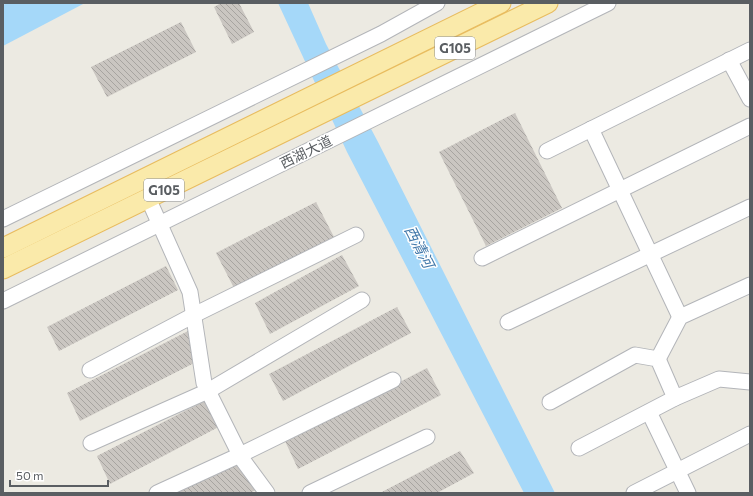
<svg xmlns="http://www.w3.org/2000/svg" width="753" height="496" font-family="Commissioner,'Noto Sans SC',sans-serif">
<defs>
<pattern id="building-back-hatch" width="6" height="6" patternUnits="userSpaceOnUse"><rect width="6" height="6" fill="#cac6c1"/><path d="M-1 5l2 2M0 0l6 6M5-1l2 2" fill="none" stroke="#a7a4a0"/></pattern>
</defs>
<rect width="100%" height="100%" fill="#eceae2"/>
<g fill="#a5d8f9">
<polygon points="7,3 85,3 3,46 3,5"/>
<polygon points="278,3 308,3 326,44 378,142 555,493 524,493 347,152"/>
</g>
<g fill="url(#building-back-hatch)">
<polygon points="221,3 239,3 254,32 232,44 214,7"/>
<polygon points="181,22 196,52 107,97 91,67"/>
<polygon points="515,113 562,208 486,246 439,152"/>
<polygon points="316,202 334,237 234,288 216,253"/>
<polygon points="342,255 359,286 270,334 255,303"/>
<polygon points="166,266 178,290 59,351 47,327"/>
<polygon points="397,307 411,333 283,401 269,374"/>
<polygon points="190,330 206,357 80,421 67,393"/>
<polygon points="427,368 441,395 298,469 285,441"/>
<polygon points="216,395 230,421 110,484 97,456"/>
<polygon points="460,451 474,473 437,493 380,493"/>
<polygon points="242,459 259,488 250,493 177,493"/>
</g>
<g fill="none" stroke-linecap="round" stroke-linejoin="round">
<g stroke="#b3b5b9" stroke-width="17">
<g id="minor">
<polyline points="729,60 750,99"/>
<polyline points="591,129 680,317"/>
<polyline points="547,151 750,50"/>
<polyline points="148,198 190,292 204,383 242,459 267,493"/>
<polyline points="3,219 381,34 437,3"/>
<polyline points="482,258 750,126"/>
<polyline points="3,301 608,3"/>
<polyline points="508,322 750,207"/>
<polyline points="658,359 680,317 750,285"/>
<polyline points="90,370 194,315 356,235"/>
<polyline points="550,402 635,355 658,359 675,398"/>
<polyline points="649,412 688,493"/>
<polyline points="91,443 208,391 362,300"/>
<polyline points="579,448 675,398 719,379 750,382"/>
<polyline points="157,493 240,455 393,380"/>
<polyline points="310,493 427,437"/>
<polyline points="634,493 750,434"/>
</g>
</g>
<g stroke="#e8bc5f" stroke-width="21">
<g id="major">
<polyline points="3,248 501,3"/>
<polyline points="3,269 548,3"/>
</g>
</g>
<use href="#minor" stroke="#fff" stroke-width="15"/>
<use href="#major" stroke="#faeaaa" stroke-width="19"/>
</g>
<g text-anchor="middle" stroke-width="3" stroke-linejoin="round" paint-order="stroke">
<g fill="#fff" stroke="#8c8e91" stroke-width="1">
<rect x="435" y="37" width="40" height="22" rx="3"/>
<rect x="144" y="179" width="40" height="22" rx="3"/>
</g>
<g font-size="13" font-weight="bold" fill="#5a5e62">
<text x="455" y="53">G105</text>
<text x="164" y="195">G105</text>
</g>
<g font-size="14" fill="#5a5e62" stroke="#fff">
<text transform="translate(306 152) rotate(-26)" y="5">西湖大道</text>
</g>
<g font-size="15" font-style="italic" fill="#4379aa" stroke="#fff">
<text transform="translate(419 247) rotate(63)" y="5">西清河</text>
</g>
</g>
<rect width="753" height="496" fill="none" stroke="#5a5e62" stroke-width="8"/>
<path d="M10 480v6h98v-6" fill="none" stroke="#5a5e62" stroke-width="2"/>
<text x="16" y="480" font-size="12" fill="#5a5e62" stroke="#ffffff" stroke-width="3" paint-order="stroke">50 m</text>
</svg>
